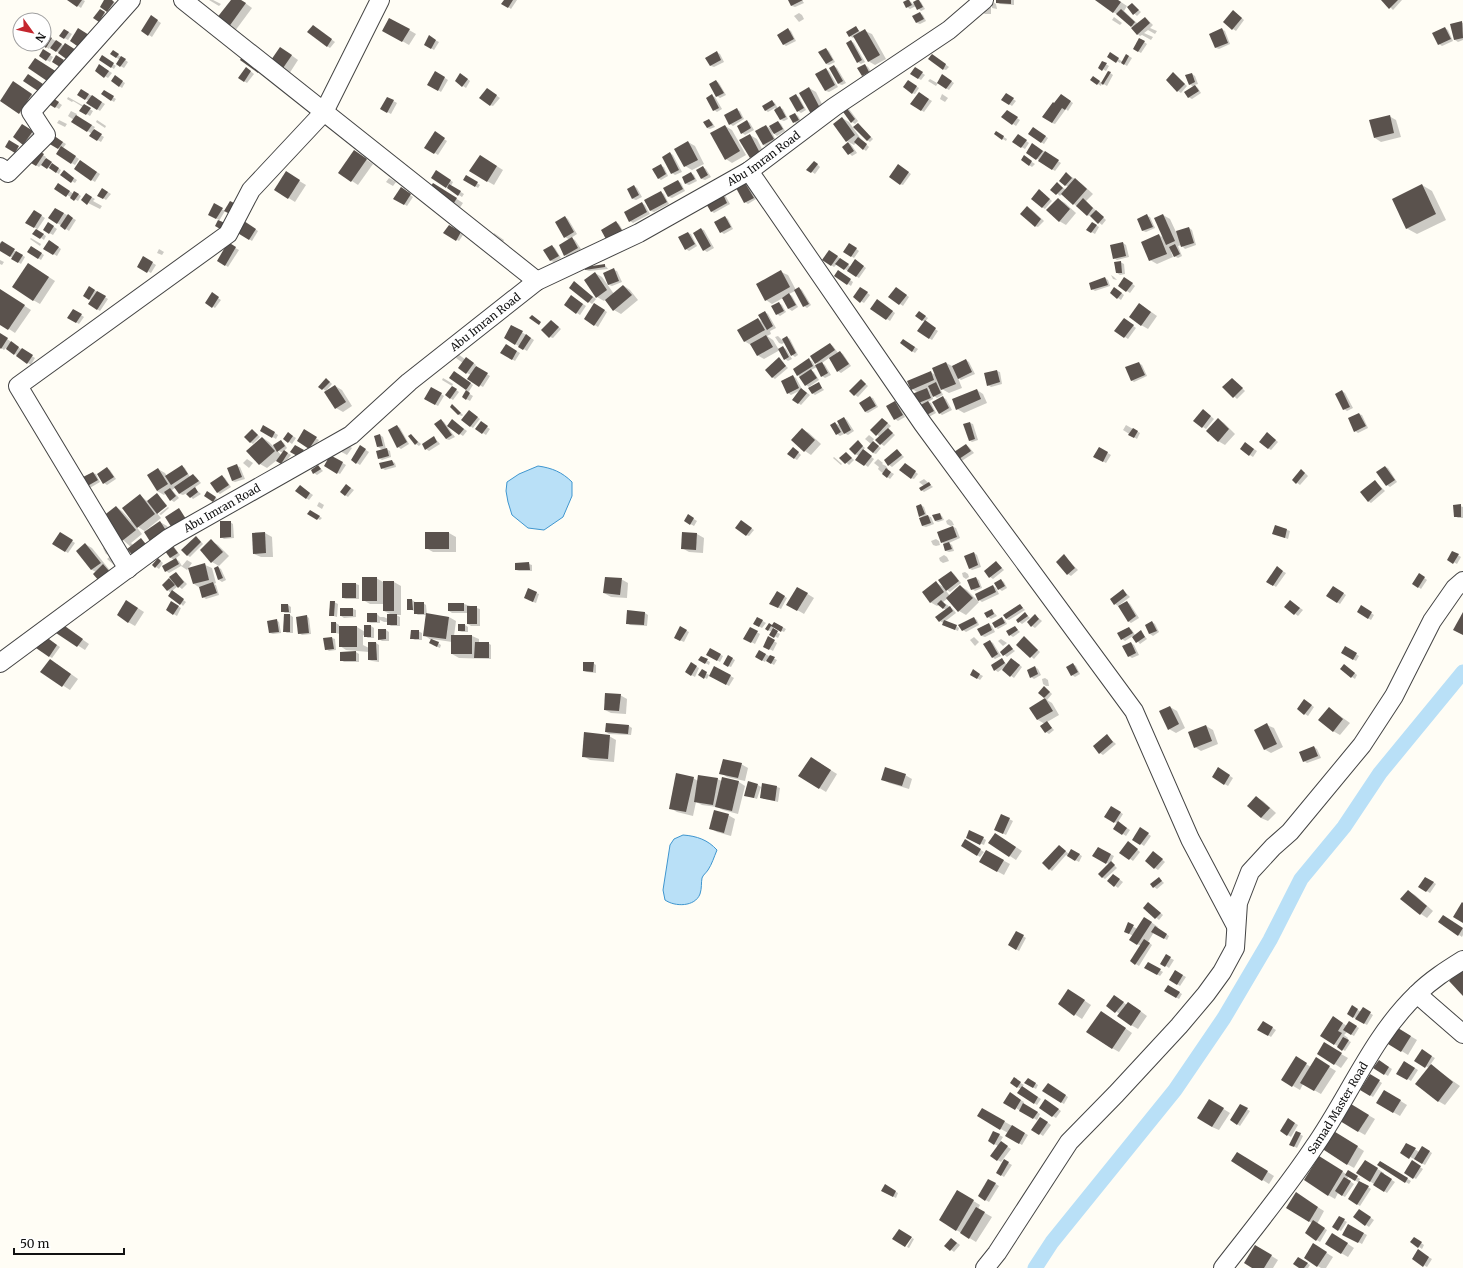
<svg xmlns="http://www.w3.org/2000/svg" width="1463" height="1268" font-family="Merriweather,serif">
<rect width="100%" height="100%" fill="#fffdf5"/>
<g fill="#b9e0f7" stroke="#3f96cf">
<path d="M538,466C552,468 562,472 572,482V496L563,517L544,530L528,528L512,515L508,502L506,491L507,482L519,474Z"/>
<path d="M683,835C697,836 708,840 717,850C714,857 712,864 708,870C706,873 703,875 702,878C701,883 702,888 700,894C695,907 675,907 665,900L663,890L670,845L674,839Z"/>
</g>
<g fill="#0003" fill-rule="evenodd">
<polygon points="69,0 83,0 85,1 81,8"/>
<polygon points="106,0 111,0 117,4 111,12 101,6"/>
<polygon points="209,0 213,0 221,4 219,6"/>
<polygon points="232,0 241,0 252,8 235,31 228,27"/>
<polygon points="505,0 517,0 511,9 503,3"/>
<polygon points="789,0 802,0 804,3 795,7 792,6"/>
<polygon points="909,0 913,4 917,1 915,0 918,0 921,2 925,9 921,11 916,6 910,9 907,7"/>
<polygon points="997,0 1014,0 1014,5 1000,4 997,2"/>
<polygon points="1118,0 1127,6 1124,11 1138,24 1145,18 1148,20 1153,25 1150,28 1157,31 1155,34 1148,30 1144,33 1153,37 1151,40 1142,35 1140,36 1137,34 1134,28 1121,16 1113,12"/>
<polygon points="1383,0 1402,0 1393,10"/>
<polygon points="993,2 996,4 997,9 992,8 992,3"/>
<polygon points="1132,4 1141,12 1137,16 1128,8"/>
<polygon points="988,6 991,8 991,14 985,14 982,12"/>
<polygon points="100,10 108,15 102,23 95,18"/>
<polygon points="799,13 802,15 804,19 799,22 794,16"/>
<polygon points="920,13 923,15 926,21 920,24 917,23"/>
<polygon points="1236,13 1244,20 1236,31 1233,29"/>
<polygon points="152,17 161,23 152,37 143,31"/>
<polygon points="1114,17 1122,23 1120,25 1112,20"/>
<polygon points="390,19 416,34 409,45 383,30"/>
<polygon points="1461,22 1463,23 1463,40 1458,42 1455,40 1451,25"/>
<polygon points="856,27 861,33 865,31 872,34 886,59 875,65 868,61 855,36 853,38 850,36"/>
<polygon points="316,28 335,42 330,48 327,46"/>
<polygon points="1445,28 1448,30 1453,41 1442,46 1439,44"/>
<polygon points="788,29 791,31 796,41 786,46 783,44"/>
<polygon points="1222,29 1225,31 1230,44 1219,49 1216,48"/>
<polygon points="65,30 72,34 68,40 61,36"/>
<polygon points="44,34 64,46 72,61 50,47 49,49 42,44 44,44"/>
<polygon points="429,37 439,42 434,50 425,44"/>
<polygon points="1140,39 1147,44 1141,53 1134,49"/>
<polygon points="851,41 854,43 865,62 861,64 858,62"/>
<polygon points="826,49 829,51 835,62 829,65 826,64"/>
<polygon points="44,51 53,57 50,62 40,56"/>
<polygon points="113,51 128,62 124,68 117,64 114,69 100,60 102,57 116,66 120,60 111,54"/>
<polygon points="287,52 298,60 289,74 282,70"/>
<polygon points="716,52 720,54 724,62 714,67 711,66 707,58"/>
<polygon points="1111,54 1123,62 1127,55 1132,58 1127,66 1121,62 1120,63 1109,57"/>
<polygon points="935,57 949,67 946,70 943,69"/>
<polygon points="1102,62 1109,66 1106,71 1099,67"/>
<polygon points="100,65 112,73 108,78 96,71"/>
<polygon points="865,65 868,67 872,73 865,77 862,75"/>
<polygon points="834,66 837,68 846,83 842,85 839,84"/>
<polygon points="915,68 925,75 921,80 911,74"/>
<polygon points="826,69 829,71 838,87 829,92 826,91 816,74"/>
<polygon points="249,70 254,74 247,83 239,78"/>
<polygon points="436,72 448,80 441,92 429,84"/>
<polygon points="1109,72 1113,75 1107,86 1102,83 1101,86 1092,80 1093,77 1102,83"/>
<polygon points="1174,74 1187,86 1181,93 1178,91"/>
<polygon points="1192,74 1195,76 1198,84 1194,85 1198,88 1201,93 1192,99 1188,97 1194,87 1189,84"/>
<polygon points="464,76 470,81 466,88 463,86"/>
<polygon points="943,76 954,83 949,90 938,83 936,86 928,81 930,79 937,83"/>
<polygon points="115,77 125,83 122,88 112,81"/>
<polygon points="716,81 719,83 726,95 720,98 717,96"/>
<polygon points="911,83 919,88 915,94 912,93"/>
<polygon points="20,86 38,99 26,117 1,101"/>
<polygon points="809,88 816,92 826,112 818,117"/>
<polygon points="82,90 105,104 100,111 88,103 89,101 79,95"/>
<polygon points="104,91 116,99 114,102 102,94"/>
<polygon points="490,91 500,98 493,106 490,105"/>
<polygon points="942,94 948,98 945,102 940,99"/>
<polygon points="1006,94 1016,101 1012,106 1002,99"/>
<polygon points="922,95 932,101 924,112 921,110"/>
<polygon points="712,96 715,97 722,109 717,112 714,110"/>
<polygon points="796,96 799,97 806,110 801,113 798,111"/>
<polygon points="68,97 93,111 90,116 80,110 83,107 73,101 72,102 67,99"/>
<polygon points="1064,97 1073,103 1068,111 1066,109 1055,124 1052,123 1055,104"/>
<polygon points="52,98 62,105 59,109 49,103"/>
<polygon points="388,98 397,103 391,114 382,109"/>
<polygon points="772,101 775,103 778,109 780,108 783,109 788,119 784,121 781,120 775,108 768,112 765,110"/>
<polygon points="846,107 849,109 858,121 855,124 852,122"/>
<polygon points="737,110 740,111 744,119 733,126 730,124"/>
<polygon points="71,111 77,114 76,116 95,127 93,130 104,137 101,142 91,136 92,134 73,121 74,120 68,116"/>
<polygon points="1010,113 1020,120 1016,126 1003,117"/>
<polygon points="795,114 798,116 801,121 797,124 794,122"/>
<polygon points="1389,116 1396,120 1401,137 1381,142 1375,138"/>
<polygon points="842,118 849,122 861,139 869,147 866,151 856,143 854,145 847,141"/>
<polygon points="59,120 67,124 65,127 57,123"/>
<polygon points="97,120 106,126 105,128 96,122"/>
<polygon points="709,120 712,122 715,127 710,129 707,128"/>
<polygon points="747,121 750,123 754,130 745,135 742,133"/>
<polygon points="778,122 781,124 785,131 777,136 772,132 776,141 766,146 763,145 766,126 772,129"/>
<polygon points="858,124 873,139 870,142 867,140"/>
<polygon points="22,125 35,133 27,145 14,137"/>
<polygon points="725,126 732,130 746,155 732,163 726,159"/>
<polygon points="1036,130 1048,138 1044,144 1041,142"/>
<polygon points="435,133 447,141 438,155 426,147"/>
<polygon points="995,134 999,134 1007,139 1006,141"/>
<polygon points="750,135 757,139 766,157 758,161 751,158"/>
<polygon points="53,136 66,144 63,148 79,159 75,165 57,154 60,149 49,142"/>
<polygon points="1021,137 1029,143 1025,149 1013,142"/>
<polygon points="688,142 695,146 704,164 692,170 685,166"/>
<polygon points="850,143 857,153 852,156 843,147"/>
<polygon points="1036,146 1061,163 1055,171 1027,152"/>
<polygon points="34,149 46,157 45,159 61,170 59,174 42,164 39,167 27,160"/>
<polygon points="670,153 673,155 682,172 675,175 672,173"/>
<polygon points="361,156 373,164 358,185 340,173"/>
<polygon points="1024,157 1035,164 1032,167 1029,165"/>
<polygon points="487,160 503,170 494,185 487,181"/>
<polygon points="80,161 100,174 95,182 75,169"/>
<polygon points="817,164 820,167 815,174 808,169"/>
<polygon points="661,166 664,167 668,176 661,180 658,178"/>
<polygon points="703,167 706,169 711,177 705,180 702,179 698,171"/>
<polygon points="901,167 911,174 903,185 900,184"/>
<polygon points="64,172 77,180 75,183 61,175"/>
<polygon points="437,172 453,182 451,186 464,194 462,197 433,178"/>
<polygon points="286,173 306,185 295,202 276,190"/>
<polygon points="691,173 694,175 697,181 689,185 686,184 683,178"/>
<polygon points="1066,173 1082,184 1093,194 1086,201 1106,220 1102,225 1091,216 1090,216 1087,215 1062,194 1060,196 1052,189 1057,183 1066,190 1069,187 1065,185"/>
<polygon points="467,176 480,185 478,188 465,179"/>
<polygon points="389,178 396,182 393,186 386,182"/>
<polygon points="678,181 681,183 685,191 672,198 669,197 665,189"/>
<polygon points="744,182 747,184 756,199 748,204 745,202"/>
<polygon points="58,184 74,194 75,192 81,196 78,201 56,189"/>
<polygon points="1422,185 1432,191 1446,220 1417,234 1406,228"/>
<polygon points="634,186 637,188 642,197 636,200 633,199"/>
<polygon points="440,188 463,203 459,209 453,205"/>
<polygon points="103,189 111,194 106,200 99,195"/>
<polygon points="401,189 413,197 407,206 395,198"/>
<polygon points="661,192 664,194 669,204 654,212 651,211 645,201"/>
<polygon points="1042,192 1052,201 1045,209 1042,207"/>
<polygon points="86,194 95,199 93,201 102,206 100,209 82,200"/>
<polygon points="722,194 725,195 730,204 714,213 711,211"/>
<polygon points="1058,199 1065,203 1076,213 1066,225 1059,221"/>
<polygon points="642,203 645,205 650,214 633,223 630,221"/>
<polygon points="214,205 225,211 216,226 219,220 209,214"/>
<polygon points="56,209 76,220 69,231 50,218"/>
<polygon points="1031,209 1044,221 1038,227 1035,226"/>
<polygon points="34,211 45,218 37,230 46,236 44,240 34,233 37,229 27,222"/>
<polygon points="1163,215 1170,219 1176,232 1189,228 1192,230 1196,245 1185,249 1181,245 1178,246 1182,256 1178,258 1174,256 1172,251 1171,252 1173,257 1157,264 1150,260 1159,235 1164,238"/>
<polygon points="1147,216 1150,217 1155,228 1146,232 1143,231"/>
<polygon points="565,217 568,219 577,234 571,238 575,240 581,249 568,257 565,255 570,240 565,237"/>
<polygon points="725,217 728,219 733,229 724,234 721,232 715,222"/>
<polygon points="244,222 258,231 252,241 238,232"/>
<polygon points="616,222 619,224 625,234 611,242"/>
<polygon points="48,223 57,229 53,235 44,230"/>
<polygon points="1092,223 1099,227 1095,234 1088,230"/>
<polygon points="449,226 463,235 459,241 445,233"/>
<polygon points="701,229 704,230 714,248 707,252 704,250"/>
<polygon points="494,233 504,240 503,242 493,235"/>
<polygon points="688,233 691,234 697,246 689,251 686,249"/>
<polygon points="31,238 41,244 40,246 30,239"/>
<polygon points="50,241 61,249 57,256 45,249"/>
<polygon points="0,242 25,257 21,264 0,249"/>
<polygon points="1123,243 1126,245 1129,257 1117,260 1114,258"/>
<polygon points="228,244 239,250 228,267 218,260"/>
<polygon points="850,244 859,251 854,258 851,256"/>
<polygon points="552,246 555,248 561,258 554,262 551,261"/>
<polygon points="32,247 44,255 41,260 29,252"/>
<polygon points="159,249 164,252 162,255 157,253"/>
<polygon points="833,253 851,267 858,262 866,268 859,278 837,264 834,267 831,265"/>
<polygon points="143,257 156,265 151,273 138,266"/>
<polygon points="0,260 4,262 2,265 0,264"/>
<polygon points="1120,262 1124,264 1125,274 1120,275 1117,273"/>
<polygon points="605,265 608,269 589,271 586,270"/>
<polygon points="35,268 55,281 40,304 33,300"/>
<polygon points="614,270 617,271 622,282 612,286 609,285"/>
<polygon points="781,272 788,275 796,290 799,288 802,290 811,305 807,308 804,306 795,291 789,294 792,296 798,307 792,311 789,309 783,298 772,304 766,300"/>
<polygon points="595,273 602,277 614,294 624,286 630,290 638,300 621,314 614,310 605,300 604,301 597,297"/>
<polygon points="841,273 853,282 851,286 835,275"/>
<polygon points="1111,275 1114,277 1117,280 1113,279"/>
<polygon points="1105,278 1108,280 1110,286 1095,291 1092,289"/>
<polygon points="1128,280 1135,286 1130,293 1119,286"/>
<polygon points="577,284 596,299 592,304 570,288"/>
<polygon points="90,287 108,299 100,311 89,304 92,301 84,296"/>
<polygon points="0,290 31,310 15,333 0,323"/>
<polygon points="864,290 870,295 864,303 854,297"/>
<polygon points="899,290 909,297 903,306 890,297"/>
<polygon points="1118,290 1124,295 1121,300 1118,298"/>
<polygon points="212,294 221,300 215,308 206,302"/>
<polygon points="574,298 586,306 580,315 565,305"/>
<polygon points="880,302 895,313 890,321 872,309"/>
<polygon points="779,303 782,305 786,312 780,316 777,314"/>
<polygon points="595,304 607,312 598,327 585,319"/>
<polygon points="1140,304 1157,316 1148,329 1141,325"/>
<polygon points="74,310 84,317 79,324 69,318"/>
<polygon points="765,312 768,314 776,328 770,331 771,334 767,336 773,340 779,350 783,347 786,349 792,359 788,361 785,359 780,350 764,359 757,355 751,345 744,341 758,319 763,322"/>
<polygon points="919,312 928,318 925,322 938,331 932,340 929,338 925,322 916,316"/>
<polygon points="1127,321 1136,328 1128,339 1116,331"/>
<polygon points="554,323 561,329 553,338 550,337"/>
<polygon points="512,326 534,340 527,351 505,338"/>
<polygon points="0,334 10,341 10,342 35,358 31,365 6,348 4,350 0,347"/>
<polygon points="778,336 782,340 787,337 790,339 798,355 795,357 791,354 785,342 782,344 779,343 775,337"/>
<polygon points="907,342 918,349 915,353 912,351"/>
<polygon points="830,344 833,346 838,353 840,352 843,354 851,366 841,373 838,371 829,358 822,363 825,365 831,375 825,378 822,376 817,367 811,370 814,372 819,380 809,387 806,385 798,375 809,360 812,361 815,366 819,365 816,363"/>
<polygon points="506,345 520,353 515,361 502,353"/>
<polygon points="458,354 466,360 470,360 476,365 475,367 490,376 483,387 469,379 471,375 467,373 463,363 456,358"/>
<polygon points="779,359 788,368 775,379 772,377"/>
<polygon points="966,360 969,362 975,374 961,380 958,378 962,388 949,393 940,388 943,395 937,398 934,396 931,388 928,389 931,391 933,399 928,402 931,403 936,413 927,418 917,403 917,392 912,389 930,372 936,375 946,363 952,366"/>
<polygon points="1139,363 1142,365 1147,376 1134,382 1131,380"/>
<polygon points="997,371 1000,372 1002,384 991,387 988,385"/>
<polygon points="458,374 473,385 468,393 473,396 470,401 463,397 467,390 450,378"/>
<polygon points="793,376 796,378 802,389 810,395 801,405 793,399 801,390 791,395 788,393"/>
<polygon points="443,378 453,384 452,386 442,380"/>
<polygon points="861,380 868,386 858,397 855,395"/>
<polygon points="329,381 332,384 326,391 323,389"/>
<polygon points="1235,381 1245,391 1237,399 1224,387"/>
<polygon points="819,384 824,390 815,395 812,393"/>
<polygon points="335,386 342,390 352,406 343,412 336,408"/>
<polygon points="432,388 444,396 438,406 425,399"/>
<polygon points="455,389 459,392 453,400 450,398"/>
<polygon points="977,390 983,394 987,403 964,413 957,409"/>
<polygon points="1342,391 1345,393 1353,408 1347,411 1344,409"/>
<polygon points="870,397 873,398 878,407 868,413 865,412"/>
<polygon points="942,397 946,399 952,410 942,415 939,413"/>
<polygon points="895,402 898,404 905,417 898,421 895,419"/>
<polygon points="451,407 455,407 463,415 462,416 459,415"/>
<polygon points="1206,412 1214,419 1206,429 1203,427"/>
<polygon points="472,413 480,419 473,428 470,426"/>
<polygon points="1359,414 1362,415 1368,428 1358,433 1355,431"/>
<polygon points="844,418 847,420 854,431 848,435 842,432 844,434 840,436 837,434 835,423 841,426"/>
<polygon points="883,419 891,426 888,429 895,435 884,446 881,444 880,437 872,430"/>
<polygon points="1218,419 1224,423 1235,434 1225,445 1218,441"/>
<polygon points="441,420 444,422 455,437 449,440 446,439"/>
<polygon points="455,422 467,431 463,436 448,426"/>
<polygon points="481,423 490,429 486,435 477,429"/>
<polygon points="970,423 973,424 978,440 972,442 969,440"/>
<polygon points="1126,425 1140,433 1137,439 1123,430"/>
<polygon points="264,426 278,435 276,439 261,430"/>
<polygon points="397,426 400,428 409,444 401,449 398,447"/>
<polygon points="802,429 809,433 821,444 811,455 805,451 792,440"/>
<polygon points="304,431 319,440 313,449 298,440"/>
<polygon points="255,432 260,437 253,444 250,442"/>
<polygon points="291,435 296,438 292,444 285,439"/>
<polygon points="380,435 383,437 386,449 390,451 391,457 382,460 379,458 383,450 378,447"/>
<polygon points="411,435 421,444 419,446 416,444"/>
<polygon points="869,435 874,439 872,442 881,448 876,454 873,453 871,444 865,439"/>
<polygon points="1270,435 1278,442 1271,450 1268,448"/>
<polygon points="434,437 440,444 429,451 426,449"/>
<path d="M263,438L269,442L273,446L281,441L284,443L287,448L284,451L291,455L284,464L277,460L267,468L260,464L248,451ZM277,450L283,453L281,455Z"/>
<polygon points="343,442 352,448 347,455 338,450"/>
<polygon points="858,442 865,448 863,450 874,459 868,467 857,459 859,456 855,454"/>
<polygon points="966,445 969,447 974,453 960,462 957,461"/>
<polygon points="1248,445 1257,451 1253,457 1241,449"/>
<polygon points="361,447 369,452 360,465 352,460"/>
<polygon points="1099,448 1111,455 1106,463 1095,457"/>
<polygon points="796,450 801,455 797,460 794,458"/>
<polygon points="897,450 904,457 892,467 889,465"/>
<polygon points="846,453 854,460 849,465 841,458"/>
<polygon points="330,456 346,465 340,474 325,466"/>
<polygon points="834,457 842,464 841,465 833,458"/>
<polygon points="247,459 253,463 249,468 243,463"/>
<polygon points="878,459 883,463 882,464 886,466 888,469 887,470 894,474 890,479 880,471 878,469 879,467 874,463"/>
<polygon points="392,461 395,463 396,467 385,470 382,468"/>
<polygon points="182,466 185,468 190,477 193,475 196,477 201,483 194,488 201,494 193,499 187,493 183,495 180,494 175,488 172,490 179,498 174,502 171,500 166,493 164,495 157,491 158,469 165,473 167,476"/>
<polygon points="237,466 240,467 245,479 235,482 232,481"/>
<polygon points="318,466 323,471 317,475 314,473"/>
<polygon points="908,466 918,474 914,479 911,478"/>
<polygon points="1385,467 1388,468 1397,482 1390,487 1387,485"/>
<polygon points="107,468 110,470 116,479 107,485 104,483"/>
<polygon points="1304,472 1308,476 1300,485 1293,480"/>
<polygon points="93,473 96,474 100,482 88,489 85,487"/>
<polygon points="222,476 225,478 231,487 220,494 217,492"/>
<polygon points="924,479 933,487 924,492 921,490 924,486 919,482"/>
<polygon points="1375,481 1385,491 1371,503 1368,501"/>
<polygon points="346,485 354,490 348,497 345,495"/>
<polygon points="303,488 313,495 309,500 306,498"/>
<polygon points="208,493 219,500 216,503 205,496"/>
<polygon points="140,495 148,502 157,495 167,505 157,513 161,518 145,531 146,532 160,522 167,526 174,536 146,532 135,525 142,534 131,543 133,545 141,539 151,549 131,547 123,540 116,507 122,511 131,521"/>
<polygon points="319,502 324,505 322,509 317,506"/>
<polygon points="921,505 924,507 927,516 931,517 934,524 926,527 922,526 923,517 920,516"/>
<polygon points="1460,506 1463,507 1463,518 1458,518 1455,516"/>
<polygon points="168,507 169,508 161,515 159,514"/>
<polygon points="310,511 322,518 320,520 309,514"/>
<polygon points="939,514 942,516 944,520 938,522 935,521"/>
<polygon points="689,516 697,521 694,526 685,521"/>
<polygon points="949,519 952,521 954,525 951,526 956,528 960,538 949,543 952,545 954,551 949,552 946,551 944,544 942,542 952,527 947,524 946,521"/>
<polygon points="230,522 233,524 234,538 224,539 221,537"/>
<polygon points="744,523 754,530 749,536 746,535"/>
<polygon points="1276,526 1290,531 1288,539 1274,534"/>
<polygon points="60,533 75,543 68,553 54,544"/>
<polygon points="265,533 272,537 273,557 261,557 254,554"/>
<polygon points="449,533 456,537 456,552 433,552 426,548"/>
<polygon points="683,533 697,534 704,538 703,553 689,552 682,548"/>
<polygon points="199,539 203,544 190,557 187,555"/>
<polygon points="936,539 939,541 940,545 936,546 933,545 931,541"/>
<polygon points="211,541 218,545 229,556 219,566 212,562"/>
<polygon points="85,544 92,548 112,573 96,572 92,570 77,551"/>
<polygon points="172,544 180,555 175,559 179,561 182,566 187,560 192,563 187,570 181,566 169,573 166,571 174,560 171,558 163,547"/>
<polygon points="108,545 120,560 114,565 107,559 113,554 109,555 106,554 103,548"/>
<polygon points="1453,552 1461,557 1457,564 1448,559"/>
<polygon points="974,553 977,555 981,567 972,570 969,568"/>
<polygon points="944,555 947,557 949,561 943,563 940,561 939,558"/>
<polygon points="1064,556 1078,570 1071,576 1068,574"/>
<polygon points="158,559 163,563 159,569 156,567"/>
<polygon points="996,562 1004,570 993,579 990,577"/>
<polygon points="529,564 532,565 532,571 519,571 516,570"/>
<polygon points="205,565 212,568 216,583 214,584 216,585 219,595 206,599 203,597 200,588 194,584"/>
<polygon points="218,567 221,569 226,580 222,582 219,580 215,568"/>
<polygon points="1277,568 1286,573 1276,587 1268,581"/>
<polygon points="951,572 954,574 961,583 950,592 944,588 950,596 960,586 967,590 979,602 966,615 959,611 947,599 943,602 953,609 956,613 943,623 940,621 946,610 939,605 937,606 930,602 936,583 946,588"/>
<polygon points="965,572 968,574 969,577 966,579 963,577 962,573"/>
<polygon points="176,573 187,584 182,589 178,586 172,591 186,602 183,606 163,585"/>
<polygon points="1419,574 1427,580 1421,589 1413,583"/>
<polygon points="376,578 383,582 394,582 401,586 401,615 396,615 400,617 400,626 391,626 388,624 388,622 384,622 380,620 380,623 371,623 368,622 377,614 380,617 384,617 388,619 392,615 384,611 384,604 370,604 363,600"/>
<polygon points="976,578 979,580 982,588 975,591 972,589"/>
<polygon points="621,579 628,583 627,598 611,597 604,593"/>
<polygon points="1001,580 1004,582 1007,588 1002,591 999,589"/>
<polygon points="356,584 359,585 359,599 346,599 343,598"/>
<polygon points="993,586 996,588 999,594 982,602 979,600 976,594"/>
<polygon points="1333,587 1346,595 1340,604 1327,596"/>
<polygon points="798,588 814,598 804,614 787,604"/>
<polygon points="1123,590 1130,597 1118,606 1115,604"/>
<polygon points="777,592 787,598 781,609 771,604"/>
<polygon points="536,593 539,594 536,603 528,600"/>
<polygon points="408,600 412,600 415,602 415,603 423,603 426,605 427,615 449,617 456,621 454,636 472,636 479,639 479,643 488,643 491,645 491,659 459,658 452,654 452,642 432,639 441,645 440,648 433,645 431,640 424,635 426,615 418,615 415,613 415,611 408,609"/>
<polygon points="334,602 338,604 337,617 330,615"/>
<polygon points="1127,602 1130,604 1139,618 1131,623 1128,621"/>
<polygon points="172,603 181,608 177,616 167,610"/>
<polygon points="1293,603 1303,610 1298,616 1286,607"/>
<polygon points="449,604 464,604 480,609 480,626 471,626 468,624 468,613 452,613 449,611"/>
<polygon points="133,605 144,612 135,626 128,622"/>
<polygon points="288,605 291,607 291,613 285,613 282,611"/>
<polygon points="1020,605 1025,610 1009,620 1006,619 1004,616"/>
<polygon points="1361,607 1374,615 1371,620 1358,612"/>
<polygon points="353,609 356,610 356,617 344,618 341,616"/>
<polygon points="992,610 997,616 991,619 988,617"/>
<polygon points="628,612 645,613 648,615 647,626 630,625 627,623"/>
<polygon points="1025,613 1030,618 1022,624 1017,620"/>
<polygon points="285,615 290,615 293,617 293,633 287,633 284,631"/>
<polygon points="1035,615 1042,621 1035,628 1032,626"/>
<polygon points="306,616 309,618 311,634 302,635 299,633"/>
<polygon points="758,618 766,623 762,628 754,624"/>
<polygon points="974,618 977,620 979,625 966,632 963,630"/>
<polygon points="1002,619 1005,620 1007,624 998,629 995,627"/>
<polygon points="276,620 279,622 281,633 273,634 270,633"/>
<polygon points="1152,622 1155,624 1159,632 1153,636 1150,634 1146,625"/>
<polygon points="332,623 336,623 339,625 339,627 357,627 365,632 371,626 374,628 374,638 368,638 363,635 363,645 369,648 369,643 376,643 379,645 379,662 372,661 369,660 369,652 346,650 340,646 340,634 332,632"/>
<polygon points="775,623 786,629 784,632 774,627 773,630 780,634 778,638 770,634 772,632 766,629 769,624 773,626"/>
<polygon points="989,624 992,626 995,632 985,637 982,636 979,630"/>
<polygon points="465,625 468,627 468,632 462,632 459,631"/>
<polygon points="946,626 956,626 959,628 958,631"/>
<polygon points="1015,627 1020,632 1013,637 1010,635"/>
<polygon points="681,628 689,632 684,642 675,638"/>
<polygon points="750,628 760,634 755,644 744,638"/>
<polygon points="1129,628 1132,630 1135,635 1141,632 1147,639 1140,644 1133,636 1125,641 1122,639"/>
<polygon points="69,630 89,644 85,650 57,632"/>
<polygon points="386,630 389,632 389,641 382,641 379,639"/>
<polygon points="418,631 422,633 422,640 415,640 411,638"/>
<polygon points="974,637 979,642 975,646 970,640"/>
<polygon points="324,638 332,638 335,639 336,650 329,651 326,649"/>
<polygon points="769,638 777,643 773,651 764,646"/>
<polygon points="1025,638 1040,652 1034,659 1018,645"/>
<polygon points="48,639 60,647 52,658 49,656"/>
<polygon points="1001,639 1007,643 1003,646 998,641"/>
<polygon points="990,641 993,643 1001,656 995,659 992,657"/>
<polygon points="1131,643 1134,645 1139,655 1132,658 1129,656"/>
<polygon points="1009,646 1015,651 1007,657 1001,652"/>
<polygon points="1346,648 1359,656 1356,661 1342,653"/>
<polygon points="711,649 723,656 720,662 708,655"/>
<polygon points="759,651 777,660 774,665 766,660 765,662 756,657"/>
<polygon points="356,652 359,654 359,662 344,662 341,660"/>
<polygon points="728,656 735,660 731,667 724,664"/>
<polygon points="701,657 710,662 709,665 700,660"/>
<polygon points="1002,659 1007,665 1015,661 1022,667 1014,678 1003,670 1005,667 998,672 995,670"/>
<polygon points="593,663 596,665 596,673 587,672 584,671"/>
<polygon points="57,664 78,679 70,690 42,672"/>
<polygon points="691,664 699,668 695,677 686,672"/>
<polygon points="1073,664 1076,666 1080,674 1075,677 1072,675"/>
<polygon points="715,667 734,678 729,686 710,675"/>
<polygon points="1035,667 1038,669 1041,675 1034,679 1031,677"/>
<polygon points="1347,667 1357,675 1355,679 1352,677"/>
<polygon points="702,671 709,675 707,679 700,675"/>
<polygon points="973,671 983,676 980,680 971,674"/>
<polygon points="1045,678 1048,680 1049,686 1046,686 1043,684 1042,679"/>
<polygon points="1047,689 1052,694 1047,700 1052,703 1059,715 1047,722 1054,730 1049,734 1046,732 1045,724 1038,720 1031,708 1046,699 1044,697"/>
<polygon points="620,695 627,699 626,714 611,713 605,710"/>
<polygon points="1307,702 1314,707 1308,716 1305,714"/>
<polygon points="1170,707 1177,711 1185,728 1176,733 1169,729"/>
<polygon points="1329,708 1350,723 1340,735 1333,731"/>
<polygon points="1267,725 1274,728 1283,747 1271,753 1264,749"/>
<polygon points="629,726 632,728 631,735 609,734 606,732"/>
<polygon points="1206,726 1213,730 1218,744 1201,751 1195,747"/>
<polygon points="609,736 616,740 614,762 590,760 583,756"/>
<polygon points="1107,736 1116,744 1103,755 1100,753"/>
<polygon points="1314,747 1317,749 1321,758 1307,763 1304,761"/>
<polygon points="818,762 837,774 826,792 800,776"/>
<polygon points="741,764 748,768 745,781 727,777 721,773"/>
<polygon points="1218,768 1233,778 1228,786 1213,777"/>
<polygon points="905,775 912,779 909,789 889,783 882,779"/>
<polygon points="693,778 698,781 717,779 722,781 739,782 745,786 738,814 723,810 717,807 702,805 696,802 693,816 677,812 670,808"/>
<polygon points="758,785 761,787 757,799 745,795"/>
<polygon points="777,787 780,788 778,802 761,798"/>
<polygon points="1256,797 1263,801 1276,813 1268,821 1261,818"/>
<polygon points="1111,807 1123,814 1118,822 1130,830 1126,836 1114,828 1118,824 1105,816"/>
<polygon points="728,815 735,819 731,836 717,832 710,828"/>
<polygon points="1001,815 1013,821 1006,835 998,831"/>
<polygon points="1141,829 1151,836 1144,846 1134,839"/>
<polygon points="983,838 986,840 984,845 970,839"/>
<polygon points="1002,838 1022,851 1016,860 990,843"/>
<polygon points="965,840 984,852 980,857 962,845"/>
<polygon points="1131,844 1140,852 1133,861 1121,852"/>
<polygon points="1062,848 1069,854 1071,850 1082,856 1079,862 1066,855 1052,871 1049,869"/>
<polygon points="1098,848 1114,856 1111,862 1117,868 1105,879 1102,877 1109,864 1094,856"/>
<polygon points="986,851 1010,864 1004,875 980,862"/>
<polygon points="1156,854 1165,862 1158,870 1155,868"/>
<polygon points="1116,877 1123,882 1118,888 1109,881"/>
<polygon points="1159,878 1164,883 1157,889 1154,887"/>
<polygon points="1426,878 1436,884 1430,893 1420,887"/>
<polygon points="1408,891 1415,895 1433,911 1427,918 1421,914"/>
<polygon points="1151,905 1163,915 1159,920 1144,908"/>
<polygon points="1447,918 1463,929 1463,935 1462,937 1440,922"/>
<polygon points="1151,922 1158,927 1157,928 1169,936 1167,940 1154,932 1148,942 1152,945 1139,966 1131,961 1141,946 1130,940 1133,936 1125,931 1129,924 1137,929"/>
<polygon points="1017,932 1026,938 1019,951 1009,945"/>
<polygon points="1166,956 1174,960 1169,968 1162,963"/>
<polygon points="1148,963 1163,972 1160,976 1146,968"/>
<polygon points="1175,971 1186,977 1180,986 1170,979"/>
<polygon points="1168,986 1182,994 1179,999 1165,991"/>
<polygon points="1075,994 1091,1005 1082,1019 1059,1004"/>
<polygon points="1117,998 1127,1005 1128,1003 1135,1007 1147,1016 1138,1029 1131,1025 1120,1014 1108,1006"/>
<polygon points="1353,1007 1361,1012 1363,1009 1373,1015 1367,1025 1348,1014"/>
<polygon points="1108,1016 1132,1033 1119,1052 1112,1048"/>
<polygon points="1333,1017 1347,1026 1349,1022 1359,1028 1354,1036 1347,1032 1344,1035 1348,1038 1347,1040 1351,1042 1345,1051 1322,1036"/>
<polygon points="1263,1022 1276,1030 1271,1037 1259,1029"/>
<polygon points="1399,1029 1417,1040 1408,1055 1389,1043"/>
<polygon points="1331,1048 1348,1058 1341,1068 1319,1054"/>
<polygon points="1422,1051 1435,1058 1430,1065 1460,1086 1445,1105 1438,1101 1429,1068 1416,1061"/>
<polygon points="1296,1058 1311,1067 1316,1059 1336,1071 1321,1094 1303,1084 1300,1090 1283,1080"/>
<polygon points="1379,1061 1392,1069 1388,1076 1375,1068"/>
<polygon points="1405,1062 1418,1070 1411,1081 1398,1073"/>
<polygon points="1370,1075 1382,1083 1373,1097 1361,1089"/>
<polygon points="1014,1079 1024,1085 1022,1087 1041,1099 1037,1105 1019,1093 1021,1089 1011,1083"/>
<polygon points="1028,1079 1038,1085 1036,1089 1026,1083"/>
<polygon points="1048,1084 1068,1097 1064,1104 1044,1091"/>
<polygon points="1011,1094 1024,1102 1023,1104 1040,1114 1037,1120 1005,1102"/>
<polygon points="1391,1095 1407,1105 1400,1116 1377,1103"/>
<polygon points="1209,1100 1230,1113 1219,1130 1212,1127"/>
<polygon points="1048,1102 1061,1111 1056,1118 1040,1108"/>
<polygon points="1240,1105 1250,1111 1240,1126 1231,1120"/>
<polygon points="982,1109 1028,1135 1022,1145 1007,1136 1008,1133 978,1116"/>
<polygon points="1358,1109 1375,1119 1365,1135 1358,1131"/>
<polygon points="1041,1118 1051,1125 1043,1136 1033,1129"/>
<polygon points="1288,1119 1298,1125 1291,1137 1281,1131"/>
<polygon points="994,1132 1003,1137 1000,1142 1011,1149 1001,1162 991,1156 998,1146 989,1141"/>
<polygon points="1296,1132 1303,1136 1297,1148 1290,1144"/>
<polygon points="1339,1135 1364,1151 1354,1168 1347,1164"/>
<polygon points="1407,1144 1419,1152 1423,1147 1432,1153 1425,1165 1401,1152"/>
<polygon points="1244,1157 1274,1176 1269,1184 1233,1161"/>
<polygon points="1005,1161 1012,1165 1004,1177 997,1172"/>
<polygon points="1326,1161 1346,1174 1348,1171 1360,1179 1359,1181 1371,1189 1360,1206 1349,1199 1359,1183 1349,1176 1347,1179 1354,1184 1345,1197 1338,1193 1335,1199 1328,1195"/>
<polygon points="1365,1161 1384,1173 1384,1175 1395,1182 1387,1193 1358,1173"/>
<polygon points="1381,1162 1411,1181 1409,1184 1379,1165"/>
<polygon points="1412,1162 1423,1169 1416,1179 1406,1173"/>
<polygon points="989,1180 999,1186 989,1202 979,1196"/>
<polygon points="885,1186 898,1193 896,1198 883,1191"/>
<polygon points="957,1191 980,1205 978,1209 992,1217 976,1242 940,1220"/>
<polygon points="1303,1198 1324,1211 1317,1224 1327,1230 1320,1242 1306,1233 1312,1223 1287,1208"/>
<polygon points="1362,1212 1374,1220 1369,1227 1354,1217"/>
<polygon points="1339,1217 1347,1222 1341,1231 1333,1226"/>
<polygon points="1348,1225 1367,1235 1362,1244 1344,1234"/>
<polygon points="912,1238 914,1239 909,1248 907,1247"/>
<polygon points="1339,1238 1354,1248 1348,1257 1341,1253"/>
<polygon points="1414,1238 1424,1245 1422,1249 1412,1242"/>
<polygon points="952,1239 960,1245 954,1252 946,1246"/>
<polygon points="1314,1245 1333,1257 1326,1268 1321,1268 1305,1258"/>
<polygon points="1262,1250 1278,1260 1273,1268 1254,1268"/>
<polygon points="1418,1251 1432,1259 1427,1267 1413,1259"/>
<polygon points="1299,1258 1310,1265 1308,1268 1301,1268"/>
</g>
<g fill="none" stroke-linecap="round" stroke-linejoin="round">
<polyline stroke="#b9e0f7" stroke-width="15" points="1035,1268 1052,1242 1175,1090 1224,1018 1270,940 1301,879 1344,827 1380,773 1463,672"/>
</g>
<g fill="#5a524d">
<polygon points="67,0 82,0 77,7"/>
<polygon points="104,0 112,0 114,2 107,12 100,7"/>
<polygon points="231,0 241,0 246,3 228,28 216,19"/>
<polygon points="504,0 513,0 508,8 501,4"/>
<polygon points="788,0 803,0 791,6"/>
<polygon points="907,0 909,0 912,5 906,8 903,2"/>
<polygon points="917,0 919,0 923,7 917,10 913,2"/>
<polygon points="996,0 1011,0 1011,4 996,3"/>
<polygon points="1095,0 1118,0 1121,2 1113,13"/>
<polygon points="1381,0 1398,0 1389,9"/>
<polygon points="1132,3 1139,10 1133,15 1127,7"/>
<polygon points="100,9 105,12 99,22 93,18"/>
<polygon points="1121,9 1135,22 1131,27 1116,14"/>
<polygon points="1233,10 1242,18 1232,30 1223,22"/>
<polygon points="920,12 924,19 916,23 912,16"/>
<polygon points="151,15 158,20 148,36 141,31"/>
<polygon points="1145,17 1150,23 1137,35 1131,28"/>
<polygon points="389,18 410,29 402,42 382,31"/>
<polygon points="1462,21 1463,38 1454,40 1450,24"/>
<polygon points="313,25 332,39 327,47 307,32"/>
<polygon points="856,26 859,31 849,37 846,32"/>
<polygon points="1445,27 1451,39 1438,45 1432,33"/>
<polygon points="78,28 89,35 80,48 70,41"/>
<polygon points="788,28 794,39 783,45 777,35"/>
<polygon points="1222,28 1228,43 1215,48 1209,34"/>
<polygon points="64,29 69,32 64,39 59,36"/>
<polygon points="865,29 880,55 868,62 853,36"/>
<polygon points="44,33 52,38 46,48 40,44 44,44"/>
<polygon points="429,35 436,40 431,49 424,45"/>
<polygon points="1139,38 1145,41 1138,52 1133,49"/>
<polygon points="56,40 62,44 56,52 50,48"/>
<polygon points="851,40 862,60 857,63 846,43"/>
<polygon points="65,43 76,50 69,61 58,53"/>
<polygon points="280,47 292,55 281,71 269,63"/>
<polygon points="826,48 833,60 826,64 818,52"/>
<polygon points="43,49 51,54 46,61 39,56"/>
<polygon points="113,50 119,54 116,58 110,54"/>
<polygon points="717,51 721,60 710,66 705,58"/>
<polygon points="1110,52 1119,58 1116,63 1107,57"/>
<polygon points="932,54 946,64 943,70 928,59"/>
<polygon points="1126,54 1129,56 1124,65 1121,63"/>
<polygon points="56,55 64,60 60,67 52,62"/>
<polygon points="102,55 114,63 111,68 99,60"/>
<polygon points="243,55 261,68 258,73 240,60"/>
<polygon points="121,56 126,59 120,67 116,64"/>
<polygon points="35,58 57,72 50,83 28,68"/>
<polygon points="1102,61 1107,63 1102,71 1098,68"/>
<polygon points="99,64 109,71 104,78 95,71"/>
<polygon points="865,64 869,72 862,76 857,68"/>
<polygon points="834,65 843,81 838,84 829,68"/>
<polygon points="246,67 251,71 244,82 238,78"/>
<polygon points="915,67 923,72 918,79 910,74"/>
<polygon points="826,68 835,85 825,91 815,74"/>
<polygon points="435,71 445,77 438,91 427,85"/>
<polygon points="1108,71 1111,72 1103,85 1101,83"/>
<polygon points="1173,72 1185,84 1177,92 1166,80"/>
<polygon points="460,73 468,79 462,87 455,81"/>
<polygon points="1192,73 1195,82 1189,85 1185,75"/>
<polygon points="28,74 43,84 38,91 23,81"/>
<polygon points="942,74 952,81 946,89 937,83"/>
<polygon points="115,75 123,81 119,87 111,81"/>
<polygon points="1093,76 1100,81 1097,85 1090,80"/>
<polygon points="716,80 724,93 716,97 709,84"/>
<polygon points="908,80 917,86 912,94 903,87"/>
<polygon points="13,81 32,94 19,114 0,101"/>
<polygon points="1195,85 1199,91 1188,98 1184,92"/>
<polygon points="809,87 820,108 811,114 799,93"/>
<polygon points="487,88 497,95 490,106 479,98"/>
<polygon points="81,89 89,94 85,100 77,95"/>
<polygon points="104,90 114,96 111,101 101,94"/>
<polygon points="919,92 929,99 921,111 910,104"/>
<polygon points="1006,93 1014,98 1009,105 1001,100"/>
<polygon points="712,94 719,108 713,111 706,98"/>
<polygon points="796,94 804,108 797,112 789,98"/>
<polygon points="1061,94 1071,101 1065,110 1062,108 1052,123 1042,117 1053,102 1054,103"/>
<polygon points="92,95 102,102 97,110 86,103"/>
<polygon points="51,97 59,102 55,108 47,103"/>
<polygon points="387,97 394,100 387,113 380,109"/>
<polygon points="772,100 775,105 765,111 762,106"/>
<polygon points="84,104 91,108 86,115 79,111"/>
<polygon points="780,106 786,117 780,120 774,110"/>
<polygon points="845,106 855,119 851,123 841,109"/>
<polygon points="737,108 742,118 729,125 724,115"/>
<polygon points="1007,110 1018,117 1012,125 1001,117"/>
<polygon points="795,113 799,120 793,123 789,116"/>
<polygon points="76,115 92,125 87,132 71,122"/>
<polygon points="1390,115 1394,133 1374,138 1369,120"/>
<polygon points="842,117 855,135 846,142 833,124"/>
<polygon points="709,119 713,125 707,128 703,122"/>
<polygon points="747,120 751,128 741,134 737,126"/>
<polygon points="778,121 783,129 774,134 769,126"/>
<polygon points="858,123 871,137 867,141 853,127"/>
<polygon points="22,124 33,131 23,145 13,137"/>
<polygon points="725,125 740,151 725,160 710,133"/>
<polygon points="766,125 774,139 763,145 755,131"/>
<polygon points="1033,127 1046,136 1041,143 1028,134"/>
<polygon points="94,129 102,134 97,141 89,136"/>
<polygon points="435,131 445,138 434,154 424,148"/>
<polygon points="996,131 1004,136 1002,140 994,134"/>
<polygon points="750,134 760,153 750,158 739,140"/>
<polygon points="1018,134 1027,140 1021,148 1012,142"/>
<polygon points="53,135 63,142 58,149 48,143"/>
<polygon points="858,137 867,144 863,150 854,142"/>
<polygon points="9,140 19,146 15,153 5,147"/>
<polygon points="688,141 698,160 684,167 674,149"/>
<polygon points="848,142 854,151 848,155 842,147"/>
<polygon points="1032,143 1043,151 1036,160 1026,153"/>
<polygon points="61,146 76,156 71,164 56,154"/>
<polygon points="34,148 44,154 36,166 26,160"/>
<polygon points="354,150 367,159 351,182 338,173"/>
<polygon points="1045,151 1059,160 1052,170 1038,161"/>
<polygon points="670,152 679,170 671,174 662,157"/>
<polygon points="480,155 497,166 487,182 469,171"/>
<polygon points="1024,155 1032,161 1029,166 1021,160"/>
<polygon points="46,158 52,162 47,169 41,165"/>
<polygon points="80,160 97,172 91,181 74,169"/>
<polygon points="814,161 818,164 811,173 806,170"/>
<polygon points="52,163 59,168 56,173 49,168"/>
<polygon points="661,164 666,174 658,179 652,169"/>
<polygon points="898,164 909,172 900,185 889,177"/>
<polygon points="703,166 708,175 701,179 696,170"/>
<polygon points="64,170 74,178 71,183 60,175"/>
<polygon points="436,170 451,180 446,188 431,178"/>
<polygon points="286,171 300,180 288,199 274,190"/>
<polygon points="691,172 695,179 685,184 682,177"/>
<polygon points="1066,172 1072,178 1065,186 1059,181"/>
<polygon points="466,175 478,182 475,187 463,180"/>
<polygon points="1075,178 1087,189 1073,205 1061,194"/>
<polygon points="678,180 683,189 668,197 663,188"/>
<polygon points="744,181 754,198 744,203 735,186"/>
<polygon points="1057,182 1063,188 1056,195 1050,190"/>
<polygon points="58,183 70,191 66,197 54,189"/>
<polygon points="433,183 457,198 452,206 428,190"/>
<polygon points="449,184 461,191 458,196 447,188"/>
<polygon points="1422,184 1436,214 1406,229 1392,199"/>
<polygon points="634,185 639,195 632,199 627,189"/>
<polygon points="401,187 411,194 404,205 393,199"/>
<polygon points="102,188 108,192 103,199 97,196"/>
<polygon points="1039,189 1050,199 1042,208 1031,199"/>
<polygon points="74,191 79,194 74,201 70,198"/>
<polygon points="661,191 667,202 650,211 644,200"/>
<polygon points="722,192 727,203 711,212 705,202"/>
<polygon points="86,193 92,197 87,205 81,200"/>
<polygon points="1058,198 1070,209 1059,222 1046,210"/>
<polygon points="1083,198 1093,208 1087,216 1076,206"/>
<polygon points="230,201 238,205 232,215 224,211"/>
<polygon points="642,202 647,212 629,222 624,212"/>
<polygon points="214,203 223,208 216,219 208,215"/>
<polygon points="1027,206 1041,219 1035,227 1020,214"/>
<polygon points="55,208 64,213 57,224 48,218"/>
<polygon points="34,210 42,215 34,228 25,223"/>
<polygon points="1096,210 1104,217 1098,224 1090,216"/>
<polygon points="68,214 73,218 65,230 60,226"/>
<polygon points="1147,214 1153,227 1142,231 1137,219"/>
<polygon points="1163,214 1175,241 1166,245 1154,218"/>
<polygon points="565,216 574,232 564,238 555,222"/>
<polygon points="725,216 731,227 720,233 714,222"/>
<polygon points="218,220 225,223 222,230 215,226"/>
<polygon points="244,221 256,229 249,240 236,232"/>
<polygon points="616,221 623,232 607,241 601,230"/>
<polygon points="48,222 54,226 49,234 43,230"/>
<polygon points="1092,222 1097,225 1091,233 1086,230"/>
<polygon points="449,225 461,232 456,241 443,233"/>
<polygon points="1189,227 1194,243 1181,247 1176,231"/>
<polygon points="701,228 711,246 703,251 693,233"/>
<polygon points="36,229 44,234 40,239 32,234"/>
<polygon points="688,232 695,244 685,250 678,237"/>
<polygon points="1159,234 1167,254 1149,261 1141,242"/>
<polygon points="572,237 578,248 564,256 559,245"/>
<polygon points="49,240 59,247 53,255 43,249"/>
<polygon points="2,241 15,249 10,257 0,251 0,244"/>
<polygon points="228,242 236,247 225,266 217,261"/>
<polygon points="1123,242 1126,256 1113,259 1110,245"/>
<polygon points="849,243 857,248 851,257 843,252"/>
<polygon points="1175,244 1180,254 1174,257 1169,247"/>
<polygon points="552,245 559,256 550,261 543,250"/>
<polygon points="31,246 42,253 38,259 27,252"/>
<polygon points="829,250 838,256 831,266 822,260"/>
<polygon points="16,251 23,255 18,263 11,259"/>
<polygon points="143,256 153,262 147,273 137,267"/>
<polygon points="840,258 849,264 844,270 835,264"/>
<polygon points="855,259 864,266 856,277 847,271"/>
<polygon points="1121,261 1122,273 1116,273 1114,262"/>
<polygon points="28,263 49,277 33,301 12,287"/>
<polygon points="605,264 605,267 585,270 585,267"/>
<polygon points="614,268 619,281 608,285 603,273"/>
<polygon points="781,270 790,287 765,301 756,284"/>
<polygon points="838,270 851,279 847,285 834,276"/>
<polygon points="595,272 607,290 596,298 584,280"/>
<polygon points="1105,277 1108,285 1091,290 1089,283"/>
<polygon points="1124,277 1133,283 1126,292 1118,286"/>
<polygon points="574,281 593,297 588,303 569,288"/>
<polygon points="623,285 632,295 613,311 605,300"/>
<polygon points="89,286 95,290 89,300 83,296"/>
<polygon points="799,287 809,304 803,307 794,290"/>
<polygon points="860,287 868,292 860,303 853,297"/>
<polygon points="896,287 907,295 899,305 888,297"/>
<polygon points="1114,287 1122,293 1117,299 1110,293"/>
<polygon points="0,289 25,305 8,330 0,325"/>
<polygon points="97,291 106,296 97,310 88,304"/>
<polygon points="212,292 219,297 212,308 205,303"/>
<polygon points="789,293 796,305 788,309 782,298"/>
<polygon points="571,295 583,304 576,314 564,305"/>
<polygon points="877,299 893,311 886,320 870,309"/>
<polygon points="779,302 784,311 776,315 771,306"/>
<polygon points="594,303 605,310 594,326 584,319"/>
<polygon points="1139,303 1151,312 1141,326 1129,317"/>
<polygon points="73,309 82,314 76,323 67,318"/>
<polygon points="765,311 773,326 767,330 758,315"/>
<polygon points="919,311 926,316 922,321 915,316"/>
<polygon points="532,315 541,322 539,325 529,318"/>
<polygon points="758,318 765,330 744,342 737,330"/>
<polygon points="1124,318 1134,325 1124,338 1114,331"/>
<polygon points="551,320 559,327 549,338 541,330"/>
<polygon points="925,320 936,328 929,339 917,331"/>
<polygon points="511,325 523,331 515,345 504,338"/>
<polygon points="0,333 8,338 1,349 0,348"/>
<polygon points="526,334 531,338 523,350 518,347"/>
<polygon points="766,335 773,347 757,356 750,344"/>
<polygon points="787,336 796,353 791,356 782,339"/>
<polygon points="903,339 915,347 912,352 900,343"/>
<polygon points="11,341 19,347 14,355 6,349"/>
<polygon points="830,343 835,350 815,364 810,356"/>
<polygon points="506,344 517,351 512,360 500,353"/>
<polygon points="783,346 789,357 784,360 778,349"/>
<polygon points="22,348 33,355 27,364 16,356"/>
<polygon points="840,351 849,364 837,372 829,358"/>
<polygon points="466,357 474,363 466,374 458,368"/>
<polygon points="779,357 786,366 772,378 765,370"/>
<polygon points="809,358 813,366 797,376 793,369"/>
<polygon points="966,359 972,372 958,379 952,366"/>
<polygon points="822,362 828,373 821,377 815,365"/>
<polygon points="946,362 956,384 941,390 932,368"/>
<polygon points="1139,362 1145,375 1131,381 1125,367"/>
<polygon points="476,366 488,373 479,387 467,379"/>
<polygon points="811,369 817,378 805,386 799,377"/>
<polygon points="997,370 1000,382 987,386 984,373"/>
<polygon points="454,371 471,383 466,390 449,378"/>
<polygon points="931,371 934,380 911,390 907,381"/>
<polygon points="793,375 799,388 787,394 781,381"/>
<polygon points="326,378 330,382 322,390 318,387"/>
<polygon points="1232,378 1243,388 1233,398 1222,387"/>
<polygon points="861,379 866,384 854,396 849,391"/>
<polygon points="819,382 822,388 812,394 808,388"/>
<polygon points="936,382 941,393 933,397 928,386"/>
<polygon points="335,385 346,402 335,409 324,392"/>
<polygon points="452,386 457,389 450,399 445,395"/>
<polygon points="431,387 442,393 435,405 424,399"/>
<polygon points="801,388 807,393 798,404 792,400"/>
<polygon points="927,388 931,398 916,404 912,394"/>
<polygon points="977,389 981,399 956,410 952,399"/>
<polygon points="466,390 470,393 466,400 462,397"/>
<polygon points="1342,390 1350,407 1343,410 1335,394"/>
<polygon points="870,396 876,406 865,412 859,403"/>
<polygon points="943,396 949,408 939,414 932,402"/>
<polygon points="895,401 903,415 894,420 886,406"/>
<polygon points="928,401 934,411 923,417 917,407"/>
<polygon points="452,404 461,413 458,415 450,407"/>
<polygon points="1203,409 1211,416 1202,428 1193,421"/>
<polygon points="469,410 478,417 470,427 461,420"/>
<polygon points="1359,413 1366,426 1354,432 1348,418"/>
<polygon points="844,417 851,430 844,434 837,421"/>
<polygon points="882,418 888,423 876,436 870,430"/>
<polygon points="1218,418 1229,429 1218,442 1206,431"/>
<polygon points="441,419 452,435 446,439 434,424"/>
<polygon points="452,419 464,429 459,435 447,426"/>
<polygon points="481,421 488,426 482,434 475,429"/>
<polygon points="835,422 841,432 836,435 830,425"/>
<polygon points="970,422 975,439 969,441 963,424"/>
<polygon points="263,425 275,432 272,438 260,431"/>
<polygon points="397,425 407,442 397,448 388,430"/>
<polygon points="802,428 815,440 804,452 791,440"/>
<polygon points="888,428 893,433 880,445 875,440"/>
<polygon points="1133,428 1138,431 1134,438 1128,435"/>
<polygon points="252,429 258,435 250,443 244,437"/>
<polygon points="304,429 317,437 309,449 297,441"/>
<polygon points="288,432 293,436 288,443 283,439"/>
<polygon points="1267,432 1276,440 1268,449 1259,442"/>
<polygon points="380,434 383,446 377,447 374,436"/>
<polygon points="411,434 418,442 415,445 408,436"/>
<polygon points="434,436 437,442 425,450 422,444"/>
<polygon points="262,437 275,451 259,465 246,451"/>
<polygon points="281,440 285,446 277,452 273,445"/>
<polygon points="858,440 863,446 855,455 849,449"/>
<polygon points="873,441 879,446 873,453 867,448"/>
<polygon points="1245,442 1254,449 1249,456 1240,449"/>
<polygon points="966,444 971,451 956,461 951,454"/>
<polygon points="295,445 304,450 299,457 290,452"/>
<polygon points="360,445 366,449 356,464 351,460"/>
<polygon points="793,447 799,452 794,459 787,454"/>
<polygon points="1099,447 1108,452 1103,462 1093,457"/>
<polygon points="387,448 389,456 378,459 376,451"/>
<polygon points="863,449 872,456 864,466 855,460"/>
<polygon points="897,449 902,455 888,466 884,460"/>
<polygon points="284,450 288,453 281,464 276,461"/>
<polygon points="846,452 852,458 845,464 839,458"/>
<polygon points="330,455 343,462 337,474 324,466"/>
<polygon points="392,460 394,465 381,469 379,463"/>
<polygon points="905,463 916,471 911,479 899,470"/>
<polygon points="237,464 242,477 232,481 227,468"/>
<polygon points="182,465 188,474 171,485 165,476"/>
<polygon points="318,465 321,469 313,474 311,470"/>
<polygon points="1385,466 1395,480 1386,486 1376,472"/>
<polygon points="107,467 114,477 103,484 97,474"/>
<polygon points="158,468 168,484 157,491 147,475"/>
<polygon points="886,468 891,472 887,478 882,474"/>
<polygon points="1301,469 1305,473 1296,484 1292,480"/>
<polygon points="93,472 98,480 84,488 79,479"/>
<polygon points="193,474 199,481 179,494 174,487"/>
<polygon points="222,475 229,485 217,493 210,483"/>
<polygon points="1375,480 1382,489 1368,502 1360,492"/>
<polygon points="929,482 931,485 921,491 919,488"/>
<polygon points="346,484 351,488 345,496 340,492"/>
<polygon points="300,485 310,493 306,499 295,491"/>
<polygon points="195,487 198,492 190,498 186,494"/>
<polygon points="170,488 176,496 170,501 164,492"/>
<polygon points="207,491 216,497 213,502 204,496"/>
<polygon points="157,493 167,506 157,514 147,501"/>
<polygon points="140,494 155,514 137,528 122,508"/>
<polygon points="921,504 925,514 919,517 916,506"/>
<polygon points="1461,504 1461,517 1454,517 1453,505"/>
<polygon points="116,506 136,530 122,541 102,517"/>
<polygon points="179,508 186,519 172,528 165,517"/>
<polygon points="310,510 320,516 317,520 307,514"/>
<polygon points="940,513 942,519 935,521 932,515"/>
<polygon points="688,514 694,518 690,525 684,521"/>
<polygon points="928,515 931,523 922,526 919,518"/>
<polygon points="741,520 752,528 746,536 735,528"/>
<polygon points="160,521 167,532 151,543 144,532"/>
<polygon points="220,521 231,521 231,537 220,538"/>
<polygon points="1275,525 1287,529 1285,538 1272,534"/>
<polygon points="953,526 957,537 941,543 937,532"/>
<polygon points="60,532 73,540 65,552 52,544"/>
<polygon points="265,532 266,553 253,554 252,533"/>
<rect x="425" y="532" width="24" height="17"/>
<polygon points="682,532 697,533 696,550 681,549"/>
<polygon points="196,536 201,542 187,556 181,550"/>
<polygon points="141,538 148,547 135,558 127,549"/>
<polygon points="211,539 223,552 211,563 200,550"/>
<polygon points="169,541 178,553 170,558 162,547"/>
<polygon points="949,542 952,549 945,551 943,544"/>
<polygon points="85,543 101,563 91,570 76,551"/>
<polygon points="1452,551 1459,554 1453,564 1447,560"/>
<polygon points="974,552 978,565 969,569 964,556"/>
<polygon points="1064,554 1075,568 1067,575 1056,562"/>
<polygon points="158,558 161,561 155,568 152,565"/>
<polygon points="176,558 179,564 165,572 162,566"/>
<polygon points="996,561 1002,568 989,578 984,571"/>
<polygon points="529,562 530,570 515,570 515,563"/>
<polygon points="205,563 209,580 193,584 188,568"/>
<polygon points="103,564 109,571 99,581 93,574"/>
<polygon points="218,566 223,578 218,580 214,568"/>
<polygon points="1277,566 1283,571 1273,586 1266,582"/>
<polygon points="951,571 959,581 946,591 938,580"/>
<polygon points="176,572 184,582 178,588 169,577"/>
<polygon points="1419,573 1425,577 1418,588 1412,584"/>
<rect x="362" y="577" width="15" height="24"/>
<polygon points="605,577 622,578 620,595 603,593"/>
<polygon points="976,577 980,587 971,590 967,580"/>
<polygon points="169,578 175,585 167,591 162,585"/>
<polygon points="1001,579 1005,586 998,590 994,583"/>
<rect x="383" y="581" width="11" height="30"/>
<polygon points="936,581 944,592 930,603 922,592"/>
<polygon points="213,582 217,593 202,598 199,587"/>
<rect x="342" y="583" width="14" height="15"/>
<polygon points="960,585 973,598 958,612 946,598"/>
<polygon points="993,585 996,592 978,601 975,594"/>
<polygon points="1333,586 1344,593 1337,603 1326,596"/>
<polygon points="797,587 808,593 797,611 786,605"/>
<polygon points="528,588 537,592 533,602 524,598"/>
<polygon points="1123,589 1127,595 1114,605 1110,599"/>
<polygon points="172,590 184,599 180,605 168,596"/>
<polygon points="777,591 785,596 778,608 769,604"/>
<polygon points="407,599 412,599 413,610 407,610"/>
<polygon points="126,600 138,608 128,623 117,615"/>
<polygon points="941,600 946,605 943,609 937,604"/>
<polygon points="1290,600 1300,608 1294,615 1284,607"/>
<polygon points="171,601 179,606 173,615 166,610"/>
<polygon points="330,601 335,601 334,616 329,616"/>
<polygon points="1127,601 1136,616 1128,622 1118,606"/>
<rect x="414" y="602" width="10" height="12"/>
<rect x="448" y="603" width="16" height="8"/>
<polygon points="281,604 288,604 289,612 281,612"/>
<polygon points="1020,604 1023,608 1006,619 1003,615"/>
<polygon points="1361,605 1372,612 1368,619 1357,612"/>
<rect x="467" y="606" width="10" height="18"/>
<polygon points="950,606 953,611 939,622 935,617"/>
<rect x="340" y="608" width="13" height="8"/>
<polygon points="992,609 994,614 987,618 984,613"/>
<polygon points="627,610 645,612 644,625 626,624"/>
<polygon points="1025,612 1028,616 1018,623 1016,620"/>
<polygon points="1463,612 1463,635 1453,630"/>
<rect x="367" y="613" width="10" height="9"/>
<polygon points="426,613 449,617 446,639 423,636"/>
<polygon points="284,614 290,614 290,632 283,632"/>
<rect x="387" y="614" width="10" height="11"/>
<polygon points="1035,614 1039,619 1031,627 1027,622"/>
<polygon points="307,615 309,633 298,634 296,617"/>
<polygon points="757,617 763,620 759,627 753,624"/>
<polygon points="974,617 977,623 962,631 958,625"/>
<polygon points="1002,617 1005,623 995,628 992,623"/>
<polygon points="277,619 279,632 269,633 267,621"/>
<polygon points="944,620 957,625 955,630 942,625"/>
<polygon points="1152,621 1157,631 1149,634 1145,625"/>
<rect x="331" y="622" width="5" height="11"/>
<polygon points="774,622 783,627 781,632 771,626 768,631 765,629 769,623 772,625"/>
<polygon points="989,623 992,630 981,636 977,629"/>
<polygon points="62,624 83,639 77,647 56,633"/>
<rect x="458" y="624" width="7" height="7"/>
<rect x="364" y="625" width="7" height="12"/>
<rect x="339" y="626" width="18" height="21"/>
<polygon points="680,626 687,630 680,641 674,638"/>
<polygon points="1015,626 1018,630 1009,636 1006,631"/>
<polygon points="750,627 758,631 751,643 743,639"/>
<polygon points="1129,627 1133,633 1121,640 1117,633"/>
<polygon points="773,628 778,631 774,638 769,635"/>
<polygon points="378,629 386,629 386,639 378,640"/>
<polygon points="411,630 419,630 419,639 410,639"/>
<polygon points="1141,630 1145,637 1136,643 1132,637"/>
<rect x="451" y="635" width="21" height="19"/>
<polygon points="45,636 57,645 49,657 36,648"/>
<polygon points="768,636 775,640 769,650 763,647"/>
<polygon points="1024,636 1038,650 1030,658 1016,645"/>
<polygon points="332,637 334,649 325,650 323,638"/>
<polygon points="431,639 439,642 437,647 429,643"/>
<polygon points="990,640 998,654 992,658 983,644"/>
<polygon points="368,642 376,642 377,660 368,660"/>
<polygon points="475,642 489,642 489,658 474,658"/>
<polygon points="1131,642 1136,653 1128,657 1122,646"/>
<polygon points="1009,644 1013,649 1003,656 1000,652"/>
<polygon points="1345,646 1357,653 1353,660 1341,653"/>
<polygon points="710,648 721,654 717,661 706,655"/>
<polygon points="759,650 766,654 762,661 755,657"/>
<polygon points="356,651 356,661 340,661 340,652"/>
<polygon points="728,655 733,658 728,667 723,664"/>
<polygon points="770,655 775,657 771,664 766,661"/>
<polygon points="701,656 708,659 705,664 698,660"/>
<polygon points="1002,658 1005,663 994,671 991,665"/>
<polygon points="1011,658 1020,665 1010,677 1002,670"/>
<polygon points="50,659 71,674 62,687 40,672"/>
<polygon points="583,662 594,662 593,672 583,671"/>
<polygon points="691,662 697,666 691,676 685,672"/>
<polygon points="1073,663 1078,672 1071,676 1066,667"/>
<polygon points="1344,664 1355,673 1351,678 1340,669"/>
<polygon points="714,666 731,675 726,685 709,676"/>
<polygon points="1035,666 1038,674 1030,678 1027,670"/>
<polygon points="702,669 707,672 704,679 698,675"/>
<polygon points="973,669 980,674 977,679 970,675"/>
<polygon points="1044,686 1050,692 1044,698 1038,693"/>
<polygon points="605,693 621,694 619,711 604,710"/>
<polygon points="1045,698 1053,711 1037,720 1029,708"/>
<polygon points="1304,699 1312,705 1304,715 1297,709"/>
<polygon points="1170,706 1179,724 1168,730 1159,711"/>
<polygon points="1329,707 1343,719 1333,732 1318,720"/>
<polygon points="1047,721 1052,728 1045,733 1040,726"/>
<polygon points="606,723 629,725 628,734 605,732"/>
<polygon points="1267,723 1277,744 1264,750 1254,730"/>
<polygon points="1206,725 1212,741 1194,748 1188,732"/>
<polygon points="584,732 610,735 608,759 582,757"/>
<polygon points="1107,734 1113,742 1099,754 1093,746"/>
<polygon points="1314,746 1318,756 1303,762 1299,752"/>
<polygon points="811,757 831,770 819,789 798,776"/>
<polygon points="723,759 742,763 738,778 719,774"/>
<polygon points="885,767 906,774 902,786 881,780"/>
<polygon points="1218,767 1230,775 1224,785 1212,777"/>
<polygon points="676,773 694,777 686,812 669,809"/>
<polygon points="698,775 718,778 713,805 694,802"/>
<polygon points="722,777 739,781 732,811 715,807"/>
<polygon points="748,781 758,784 754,798 744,796"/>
<polygon points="762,783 777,786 775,801 760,798"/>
<polygon points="1256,796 1270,808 1261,818 1247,806"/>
<polygon points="1111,806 1121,812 1114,823 1104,817"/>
<polygon points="714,810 729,814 724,833 709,829"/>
<polygon points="1001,814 1010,818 1003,834 994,830"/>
<polygon points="1118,821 1127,828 1122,835 1113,829"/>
<polygon points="1140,827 1149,833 1140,845 1132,840"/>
<polygon points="969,830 984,837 980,845 966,838"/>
<polygon points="995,833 1016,847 1009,857 988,843"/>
<polygon points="965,839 981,849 977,856 961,846"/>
<polygon points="1128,841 1138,849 1129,860 1119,853"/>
<polygon points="1059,845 1066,851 1049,870 1042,863"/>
<polygon points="1098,847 1111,854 1106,864 1092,856"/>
<polygon points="1071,849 1080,854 1075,861 1067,856"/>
<polygon points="986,850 1004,860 997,872 979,862"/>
<polygon points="1153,851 1163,859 1154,869 1145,861"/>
<polygon points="1111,861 1115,865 1102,878 1098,874"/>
<polygon points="1113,874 1120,879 1114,887 1107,881"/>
<polygon points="1159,877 1162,881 1153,888 1150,884"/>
<polygon points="1425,877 1434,882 1426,892 1418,887"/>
<polygon points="1408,890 1427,906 1420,915 1400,899"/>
<polygon points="1148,902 1161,913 1155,919 1143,908"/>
<polygon points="1462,902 1463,903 1463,923 1453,917"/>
<polygon points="1443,915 1463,928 1458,936 1438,922"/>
<polygon points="1144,917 1152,922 1137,945 1129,940"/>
<polygon points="1128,922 1134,925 1129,934 1124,932"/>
<polygon points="1155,926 1167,934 1164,939 1151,932"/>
<polygon points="1016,931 1024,935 1016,950 1008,945"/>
<polygon points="1144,939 1150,943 1135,965 1130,961"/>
<polygon points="1166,954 1171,957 1165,967 1160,964"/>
<polygon points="1148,962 1161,969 1157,975 1144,968"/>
<polygon points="1463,968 1463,996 1449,981"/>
<polygon points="1175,970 1183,975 1177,985 1169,980"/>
<polygon points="1168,985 1180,992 1176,998 1164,991"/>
<polygon points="1068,989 1085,1000 1074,1016 1058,1004"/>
<polygon points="1114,995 1124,1002 1115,1013 1106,1006"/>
<polygon points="1128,1002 1141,1011 1131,1026 1117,1016"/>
<polygon points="1352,1005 1358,1009 1353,1018 1347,1014"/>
<polygon points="1363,1007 1371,1012 1364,1024 1355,1019"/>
<polygon points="1101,1011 1126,1028 1112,1049 1086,1032"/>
<polygon points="1333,1016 1343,1023 1338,1031 1342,1033 1334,1045 1320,1036"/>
<polygon points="1263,1021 1273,1027 1268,1036 1257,1030"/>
<polygon points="1349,1021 1357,1026 1351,1035 1343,1030"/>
<polygon points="1398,1028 1411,1036 1401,1052 1388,1044"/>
<polygon points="1343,1037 1349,1040 1342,1051 1337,1047"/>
<polygon points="1324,1042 1342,1053 1334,1065 1317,1054"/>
<polygon points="1422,1049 1432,1056 1425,1068 1414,1061"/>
<polygon points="1296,1056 1307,1063 1292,1087 1281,1080"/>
<polygon points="1316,1057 1330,1066 1314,1091 1300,1083"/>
<polygon points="1379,1060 1389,1067 1384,1075 1373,1068"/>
<polygon points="1404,1061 1415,1068 1407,1080 1396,1074"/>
<polygon points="1431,1064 1453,1082 1438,1102 1415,1084"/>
<polygon points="1370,1074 1380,1080 1370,1096 1360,1090"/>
<polygon points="1014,1077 1021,1082 1017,1088 1010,1083"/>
<polygon points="1028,1078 1036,1083 1033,1088 1024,1083"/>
<polygon points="1048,1083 1066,1095 1061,1103 1042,1091"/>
<polygon points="1022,1086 1038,1097 1034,1104 1017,1093"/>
<polygon points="1384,1090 1401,1100 1393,1113 1376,1103"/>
<polygon points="1010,1092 1021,1100 1015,1110 1003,1103"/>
<polygon points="1045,1099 1059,1109 1052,1117 1039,1108"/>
<polygon points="1209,1099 1224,1108 1212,1127 1197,1118"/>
<polygon points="1023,1103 1038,1112 1033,1119 1019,1111"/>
<polygon points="1240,1104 1248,1108 1237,1125 1230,1120"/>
<polygon points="1351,1104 1369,1115 1358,1132 1340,1121"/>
<polygon points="982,1108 1005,1121 1000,1130 977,1116"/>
<polygon points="1040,1117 1048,1122 1039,1135 1031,1130"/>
<polygon points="1288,1118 1295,1123 1287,1136 1280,1131"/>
<polygon points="1012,1125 1025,1133 1019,1144 1005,1136"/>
<polygon points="1332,1130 1358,1146 1347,1165 1321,1148"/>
<polygon points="993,1131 1000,1134 994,1145 988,1141"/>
<polygon points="1296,1131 1301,1133 1294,1147 1289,1145"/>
<polygon points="1001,1141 1008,1146 997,1161 990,1156"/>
<polygon points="1406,1143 1416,1148 1409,1159 1400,1153"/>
<polygon points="1422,1146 1430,1151 1422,1164 1414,1159"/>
<polygon points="1237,1152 1268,1171 1262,1181 1231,1161"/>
<polygon points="1319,1156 1343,1171 1328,1196 1304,1180"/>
<polygon points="1004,1159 1009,1162 1001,1176 996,1173"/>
<polygon points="1365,1160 1378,1168 1370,1182 1356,1173"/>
<polygon points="1412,1160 1421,1166 1413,1179 1404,1173"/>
<polygon points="1380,1161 1408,1178 1405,1183 1377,1165"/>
<polygon points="1348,1170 1358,1176 1355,1181 1345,1175"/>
<polygon points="1381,1172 1392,1179 1384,1192 1373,1185"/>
<polygon points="1344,1177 1351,1181 1342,1196 1335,1191"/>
<polygon points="988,1179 996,1183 985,1201 978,1196"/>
<polygon points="1359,1181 1369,1186 1357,1205 1348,1199"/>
<polygon points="885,1184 896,1191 893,1197 881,1191"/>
<polygon points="957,1190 974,1200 956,1231 939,1220"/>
<polygon points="1296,1192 1318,1207 1309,1222 1286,1208"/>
<polygon points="976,1207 985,1212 969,1239 960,1233"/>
<polygon points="1359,1209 1371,1217 1365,1226 1353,1217"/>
<polygon points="1339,1216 1345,1219 1338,1231 1332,1227"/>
<polygon points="1313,1220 1325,1228 1316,1241 1305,1233"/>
<polygon points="1348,1224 1364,1233 1358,1243 1342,1235"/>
<polygon points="899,1229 912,1237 905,1247 892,1239"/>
<polygon points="1332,1233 1348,1243 1341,1254 1325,1244"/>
<polygon points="1414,1237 1422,1242 1418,1248 1410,1242"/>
<polygon points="951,1238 957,1243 950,1251 944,1246"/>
<polygon points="1313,1243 1327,1252 1317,1267 1304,1258"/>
<polygon points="1255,1245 1272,1255 1264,1268 1252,1268 1244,1263"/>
<polygon points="1418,1249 1429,1257 1423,1267 1412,1259"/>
<polygon points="1298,1257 1308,1263 1304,1268 1299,1268 1293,1264"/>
</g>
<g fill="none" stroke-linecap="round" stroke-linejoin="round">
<g stroke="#444" stroke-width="20">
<g id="minor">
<polyline points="183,0 537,281"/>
<polyline points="0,167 8,173 46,135 31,112 131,0"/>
<polyline points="749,171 923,424 1134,711 1190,839 1236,926"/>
<polyline points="128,569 18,386 228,234 251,190 324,112 380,0"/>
<path id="s1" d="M0,663L169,538L351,435L409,382L537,281L639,233L749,171L834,107L949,30L984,0"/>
<polyline points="1417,994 1463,1034"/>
<polyline points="985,1268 997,1253 1069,1142 1116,1094 1179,1026 1206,994 1222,972 1235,948 1238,903 1250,872 1273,847 1290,832 1362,745 1394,696 1432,621 1455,588 1463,581"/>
<path id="s2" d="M1223,1268C1254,1228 1286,1189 1314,1147C1349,1097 1372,1037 1417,994C1431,980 1447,970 1463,960"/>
</g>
</g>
<use href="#minor" stroke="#fff" stroke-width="18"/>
</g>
<g text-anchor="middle" stroke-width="4" stroke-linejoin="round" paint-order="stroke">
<g font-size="11" fill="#111" stroke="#fff">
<text dy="4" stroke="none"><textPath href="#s1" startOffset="919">Abu Imran Road</textPath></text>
<text dy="4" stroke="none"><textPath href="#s1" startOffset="595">Abu Imran Road</textPath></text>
<text dy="4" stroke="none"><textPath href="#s1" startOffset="271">Abu Imran Road</textPath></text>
<text dy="4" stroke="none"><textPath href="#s2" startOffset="197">Samad Master Road</textPath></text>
</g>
</g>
<g transform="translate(32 32) rotate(123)"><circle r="19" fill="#ffffff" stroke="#a0a0a0"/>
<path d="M0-3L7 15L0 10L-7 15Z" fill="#c4262e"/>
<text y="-6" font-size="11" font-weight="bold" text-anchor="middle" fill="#111111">N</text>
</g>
<path d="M14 1248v6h110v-6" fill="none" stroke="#111111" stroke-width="2"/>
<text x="20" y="1248" font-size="12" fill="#111111" stroke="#ffffff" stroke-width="3" paint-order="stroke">50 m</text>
</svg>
